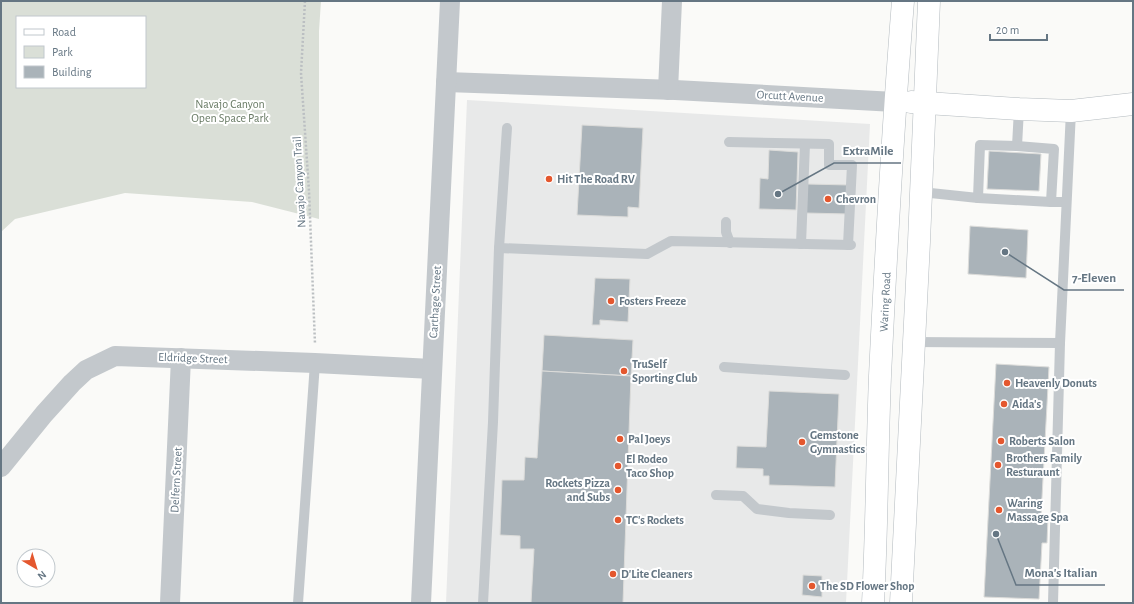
<svg xmlns="http://www.w3.org/2000/svg" width="1134" height="604" font-family="'Alegreya Sans',sans-serif">
<rect width="100%" height="100%" fill="#fafaf8"/>
<polygon fill="#e8e9e9" points="467,100 870,124 846,603 446,603"/>
<path fill="#dadfd7" fill-rule="evenodd" d="M1,1H321L319,31V219L252,202L125,193L15,219L1,232ZM17,17H145V87H17Z"/>
<g fill="#aab3b9" stroke="#dcdcda">
<polygon points="582,125 643,128 639,208 628,207 628,217 577,215"/>
<polygon points="769,150 798,152 796,210 759,209 760,178 768,179"/>
<polygon points="989,151 1041,154 1039,191 987,189"/>
<polygon points="807,184 849,185 848,214 806,213"/>
<polygon points="970,226 1028,230 1026,278 968,274"/>
<polygon points="595,278 630,279 628,322 600,320 600,325 592,325"/>
<polygon points="544,335 633,340 631,376 542,371"/>
<polygon points="996,364 1049,367 1041,516 1048,517 1047,543 1042,543 1039,599 984,597"/>
<polygon points="542,371 631,376 623,603 531,603 534,549 520,549 520,536 500,535 502,480 524,480 525,457 537,458"/>
<polygon points="769,391 839,394 835,487 769,485 769,476 763,476 763,469 736,468 737,446 766,447"/>
<polygon points="803,575 822,576 822,597 802,595"/>
</g>
<g fill="none" stroke-linecap="round" stroke-linejoin="round">
<g stroke="#b3babf" stroke-width="23">
<g id="secondary">
<polyline points="911,102 1019,109 1071,111 1133,104"/>
<path d="M873,603C877,527 877,452 880,376C886,251 893,126 903,1"/>
<polyline points="901,603 919,242 929,1"/>
</g>
</g>
<polyline stroke="#bbbfc2" stroke-width="2.5" stroke-dasharray="2 2" stroke-linecap="butt" points="305,1 301,73 309,191 315,344"/>
<g stroke="#c3c8cc" stroke-width="10">
<polyline points="729,142 829,144 829,165 852,165 848,245"/>
<polyline points="1017,146 1019,109"/>
<polyline points="921,192 978,198 1051,202"/>
<polyline points="978,198 980,145 1017,146 1054,149 1051,202 1066,202"/>
<polyline points="726,222 726,232 730,243"/>
<polyline points="801,244 805,144"/>
<polyline points="499,248 647,254 671,241 851,245"/>
<polyline points="914,342 1060,343"/>
<polyline points="724,367 845,375"/>
<polyline points="716,495 743,496 757,509 789,513 830,515"/>
<polyline points="298,603 315,363"/>
<polyline points="483,603 493,422 499,248 507,128"/>
<polyline points="1053,603 1060,343 1071,111"/>
</g>
<g stroke="#c3c8cc" stroke-width="20">
<polyline points="446,82 675,90 895,102"/>
<polyline points="668,90 672,1"/>
<polyline points="1,467 44,414 72,383 86,370 115,356 315,363 432,369"/>
<polyline points="170,603 181,358"/>
<polyline points="421,603 450,1"/>
</g>
<use href="#secondary" stroke="#fff" stroke-width="22"/>
</g>
<g fill="#e4572e" stroke="#fff" stroke-width="1.5">
<circle cx="549" cy="179" r="4"/>
<circle cx="828" cy="199" r="4"/>
<circle cx="611" cy="301" r="4"/>
<circle cx="624" cy="371" r="4"/>
<circle cx="1007" cy="383" r="4"/>
<circle cx="1004" cy="404" r="4"/>
<circle cx="620" cy="439" r="4"/>
<circle cx="1001" cy="441" r="4"/>
<circle cx="802" cy="442" r="4"/>
<circle cx="998" cy="465" r="4"/>
<circle cx="618" cy="466" r="4"/>
<circle cx="618" cy="490" r="4"/>
<circle cx="999" cy="510" r="4"/>
<circle cx="618" cy="520" r="4"/>
<circle cx="613" cy="574" r="4"/>
<circle cx="812" cy="586" r="4"/>
</g>
<g text-anchor="middle" stroke-width="4" stroke-linejoin="round" paint-order="stroke">
<g font-size="12" fill="#657683" stroke="#fff">
<text transform="translate(790 96) rotate(3)" y="4">Orcutt Avenue</text>
<text transform="translate(299 182) rotate(-93)" y="4">Navajo Canyon Trail</text>
<text transform="translate(435 302) rotate(-87)" y="4">Carthage Street</text>
<text transform="translate(885 302) rotate(-87)" y="4">Waring Road</text>
<text transform="translate(193 358) rotate(2)" y="4">Eldridge Street</text>
<text transform="translate(176 480) rotate(-87)" y="4">Delfern Street</text>
</g>
<g font-size="12" fill="#687a64" stroke="#fff">
<text x="230" y="108">Navajo Canyon<tspan x="230" dy="14">Open Space Park</tspan></text>
</g>
<g font-size="12" font-weight="bold" fill="#657683" stroke="#fff" text-anchor="start">
<text x="557" y="183">Hit The Road RV</text>
<text x="836" y="203">Chevron</text>
<text x="619" y="305">Fosters Freeze</text>
<text x="632" y="368">TruSelf<tspan x="632" dy="14">Sporting Club</tspan></text>
<text x="1015" y="387">Heavenly Donuts</text>
<text x="1012" y="408">Aida's</text>
<text x="810" y="439">Gemstone<tspan x="810" dy="14">Gymnastics</tspan></text>
<text x="628" y="443">Pal Joeys</text>
<text x="1009" y="445">Roberts Salon</text>
<text x="1006" y="462">Brothers Family<tspan x="1006" dy="14">Resturaunt</tspan></text>
<text x="626" y="463">El Rodeo<tspan x="626" dy="14">Taco Shop</tspan></text>
<text x="610" y="487" text-anchor="end">Rockets Pizza<tspan x="610" dy="14">and Subs</tspan></text>
<text x="1007" y="507">Waring<tspan x="1007" dy="14">Massage Spa</tspan></text>
<text x="626" y="524">TC's Rockets</text>
<text x="621" y="578">D'Lite Cleaners</text>
<text x="820" y="590">The SD Flower Shop</text>
</g>
</g>
<path fill="none" stroke="#657683" stroke-width="1.5" d="M778 194L834 163H901M1005 252L1064 290H1124M996 534L1016 585H1105"/>
<g fill="#657683" stroke="#fff" stroke-width="1.5">
<circle cx="778" cy="194" r="4"/>
<circle cx="1005" cy="252" r="4"/>
<circle cx="996" cy="534" r="4"/>
</g>
<g font-size="13" text-anchor="middle" font-weight="bold" fill="#657683" stroke="#fff" stroke-width="4" stroke-linejoin="round" paint-order="stroke">
<text x="868" y="155">ExtraMile</text>
<text x="1094" y="282">7-Eleven</text>
<text x="1061" y="577">Mona's Italian</text>
</g>
<rect width="1134" height="604" fill="none" stroke="#657683" stroke-width="4"/>
<rect x="16" y="16" width="130" height="72" fill="#ffffff" stroke="#c1c8cd"/>
<rect x="24" y="29" width="20" height="6" fill="#ffffff" stroke="#c1c8cd"/>
<text x="52" y="36" font-size="12" fill="#657683">Road</text>
<rect x="24" y="46" width="20" height="12" fill="#dadfd7" stroke="#c1c8cd"/>
<text x="52" y="56" font-size="12" fill="#657683">Park</text>
<rect x="24" y="66" width="20" height="12" fill="#aab3b9" stroke="#c1c8cd"/>
<text x="52" y="76" font-size="12" fill="#657683">Building</text>
<g transform="translate(36 568) rotate(142)"><circle r="19" fill="#ffffff" stroke="#c1c8cd"/>
<path d="M0-3L7 15L0 10L-7 15Z" fill="#e4572e"/>
<text y="-6" font-size="11" font-weight="bold" text-anchor="middle" fill="#657683">N</text>
</g>
<path d="M990 34v6h57v-6" fill="none" stroke="#657683" stroke-width="2"/>
<text x="996" y="34" font-size="12" fill="#657683" stroke="#ffffff" stroke-width="3" paint-order="stroke">20 m</text>
</svg>
